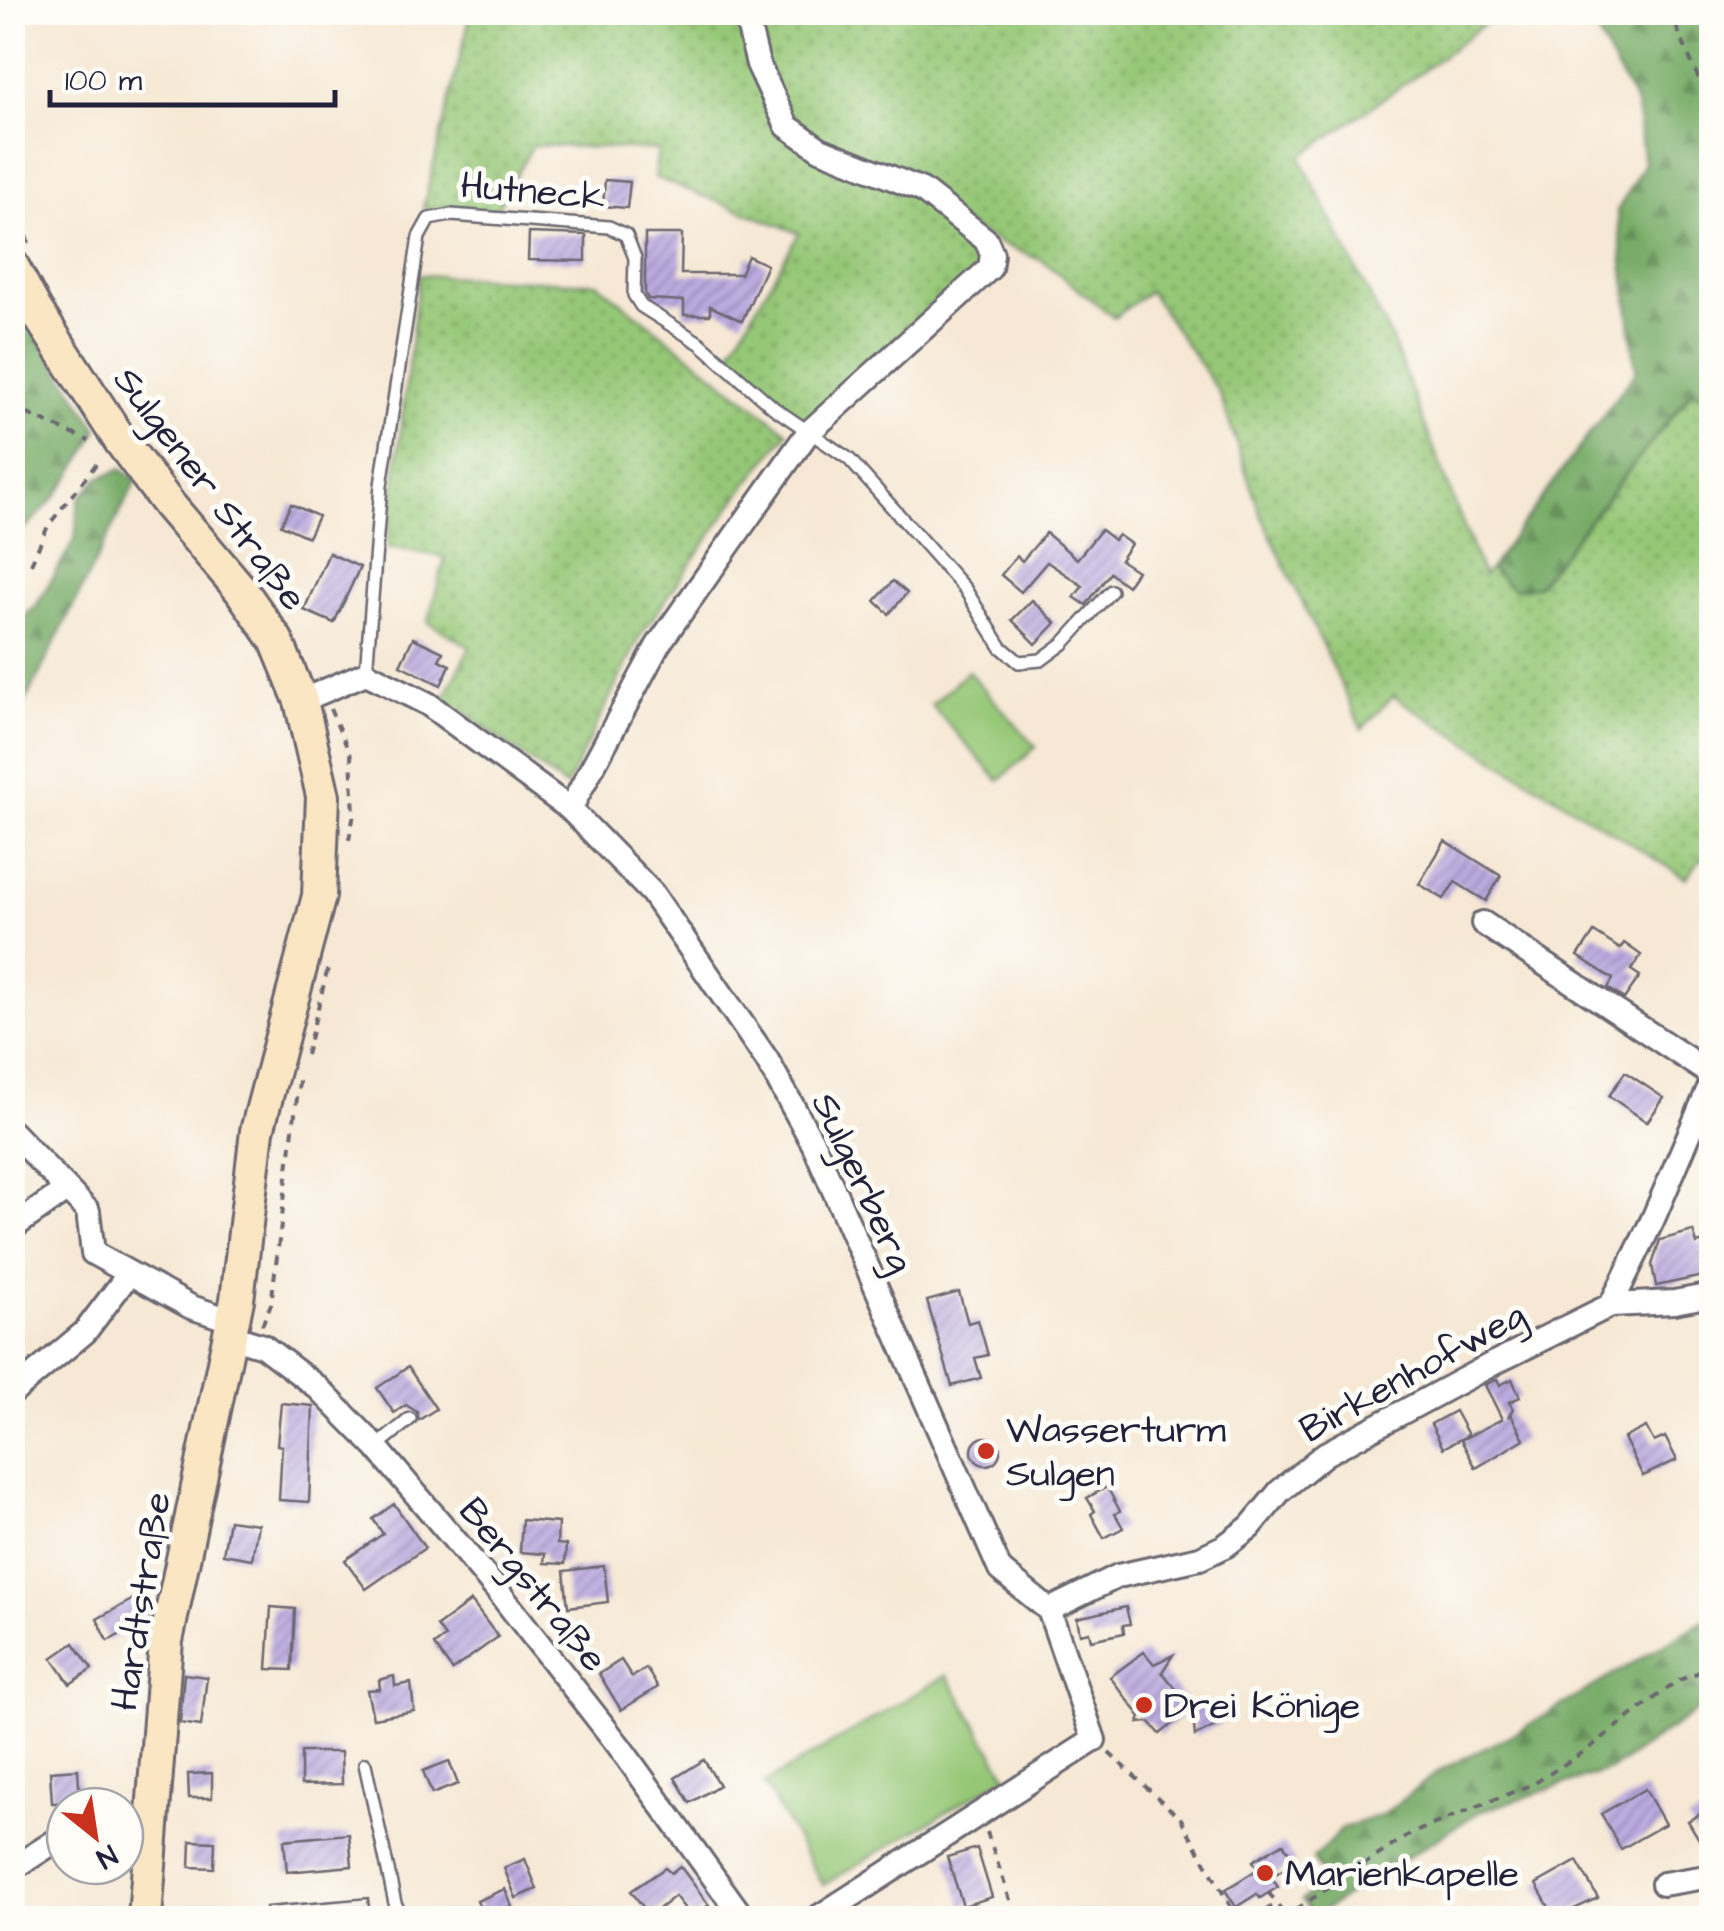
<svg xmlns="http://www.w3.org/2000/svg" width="1724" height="1931" font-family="'Architects Daughter',sans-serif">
<defs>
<pattern id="grass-dots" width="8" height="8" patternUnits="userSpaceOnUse" patternTransform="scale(2.5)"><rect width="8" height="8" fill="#95c776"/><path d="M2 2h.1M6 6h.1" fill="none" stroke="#79a162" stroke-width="1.8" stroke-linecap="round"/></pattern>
<pattern id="forest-firs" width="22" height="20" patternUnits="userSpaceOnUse" patternTransform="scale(2.5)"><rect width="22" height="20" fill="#78ac67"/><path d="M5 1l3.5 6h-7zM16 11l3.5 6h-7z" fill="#628c56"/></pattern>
<pattern id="building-hatch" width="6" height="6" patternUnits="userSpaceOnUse" patternTransform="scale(2.5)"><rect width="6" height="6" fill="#bcabe0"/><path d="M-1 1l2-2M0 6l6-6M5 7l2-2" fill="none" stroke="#988bb7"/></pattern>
</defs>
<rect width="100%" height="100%" fill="#fdfcf7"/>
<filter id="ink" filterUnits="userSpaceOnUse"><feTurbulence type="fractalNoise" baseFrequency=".01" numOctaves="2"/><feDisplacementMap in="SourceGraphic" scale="20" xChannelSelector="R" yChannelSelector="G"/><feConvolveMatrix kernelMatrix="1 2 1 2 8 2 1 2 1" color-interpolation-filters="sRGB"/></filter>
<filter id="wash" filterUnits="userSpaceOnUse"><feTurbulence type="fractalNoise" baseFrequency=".0048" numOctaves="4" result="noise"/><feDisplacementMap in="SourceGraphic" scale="40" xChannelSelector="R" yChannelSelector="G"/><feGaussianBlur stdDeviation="2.25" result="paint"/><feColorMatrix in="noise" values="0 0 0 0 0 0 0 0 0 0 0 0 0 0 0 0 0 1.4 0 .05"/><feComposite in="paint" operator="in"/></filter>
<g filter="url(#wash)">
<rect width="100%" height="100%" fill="#f6e8d4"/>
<g fill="url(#grass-dots)" stroke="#5c7458" stroke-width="2.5">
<polygon points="471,13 737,13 780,127 916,197 980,243 987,267 807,427 727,358 799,233 654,177 658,150 533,145 494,214 423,208"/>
<polygon points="749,13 1498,13 1428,67 1300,157 1392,340 1483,576 1490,568 1514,589 1537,586 1694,389 1711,402 1711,846 1686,878 1393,696 1362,729 1260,513 1219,392 1149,291 1114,318 1043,261 997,242 812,138 783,108"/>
<polygon points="419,275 597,283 788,432 741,492 641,635 566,787 444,698 470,647 428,622 445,557 387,547"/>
</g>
<g fill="url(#forest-firs)" stroke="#4d6751" stroke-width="2.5">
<polygon points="1586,13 1711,13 1711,402 1693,389 1537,586 1514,589 1490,568 1636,371 1617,211 1644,163 1636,105"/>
<path d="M12,296L98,429C77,474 49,507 13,540Z"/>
<polygon points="121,469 137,479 13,726 13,612 25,616 36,606 75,539 79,499 97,479"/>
<polygon points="1704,1621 1711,1632 1711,1701 1612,1769 1479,1812 1313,1917 1302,1900 1327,1880 1313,1859 1343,1828 1384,1814 1440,1770 1515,1733"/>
</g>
<g fill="#95c776" stroke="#5c7458" stroke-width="2.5">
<polygon points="968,671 1036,747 999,781 931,705"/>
<polygon points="947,1675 1007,1776 823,1885 764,1784"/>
</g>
<g id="blocks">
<g fill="url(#building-hatch)">
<polygon points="605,180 630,182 627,208 603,206"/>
<polygon points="529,233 586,235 586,261 528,260"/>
<polygon points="645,234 682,234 681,274 740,274 748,256 767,265 742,321 710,306 710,315 684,315 684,301 648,299 645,294"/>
<polygon points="291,504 318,516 308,537 281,525"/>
<polygon points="1101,530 1114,540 1118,535 1131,544 1120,560 1137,571 1127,586 1110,573 1086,605 1074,597 1083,586 1047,562 1021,592 1001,575 1017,556 1022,561 1046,533 1077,559"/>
<polygon points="329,553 360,567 334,623 304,610"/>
<polygon points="893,581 907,593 889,614 875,601"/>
<polygon points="1032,600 1056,623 1036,644 1012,620"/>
<polygon points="413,638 443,652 439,660 450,665 441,685 400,665"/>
<polygon points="1445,841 1501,876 1486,901 1455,882 1444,899 1419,884"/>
<polygon points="1594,932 1620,949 1624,943 1641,955 1631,970 1640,976 1624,999 1608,988 1613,979 1578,956"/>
<polygon points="1625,1072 1664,1098 1647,1122 1609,1096"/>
<polygon points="1693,1231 1697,1244 1712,1240 1712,1257 1708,1258 1712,1274 1656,1286 1652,1265 1660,1240"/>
<polygon points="959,1292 968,1323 978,1320 988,1355 975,1358 981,1378 952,1386 927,1301"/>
<polygon points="408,1367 436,1409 419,1420 417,1412 406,1405 394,1413 377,1388"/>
<polygon points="1497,1379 1500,1385 1512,1379 1520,1397 1509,1402 1513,1409 1508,1417 1511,1415 1524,1439 1476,1468 1461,1440 1502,1419 1485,1385"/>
<polygon points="281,1403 313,1406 309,1502 279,1500 282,1446 277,1445"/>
<polygon points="1455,1411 1468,1435 1443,1448 1431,1424"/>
<polygon points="1646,1427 1654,1442 1665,1437 1677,1460 1643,1476 1624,1438"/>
<circle cx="986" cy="1451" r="14"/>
<polygon points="1107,1487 1120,1511 1115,1514 1123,1528 1104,1538 1091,1514 1095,1511 1087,1498"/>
<polygon points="394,1504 425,1548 366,1589 345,1560 383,1534 373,1519"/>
<polygon points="229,1520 258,1524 252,1559 223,1554"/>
<polygon points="522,1520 558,1523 557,1544 566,1545 565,1564 544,1563 545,1554 520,1552"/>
<polygon points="604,1566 608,1602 568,1607 564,1571"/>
<polygon points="139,1596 150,1618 108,1641 97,1619"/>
<polygon points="471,1601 498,1637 452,1670 434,1645 445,1637 437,1626"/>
<polygon points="271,1607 295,1609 292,1670 267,1669"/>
<polygon points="1126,1607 1130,1624 1123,1625 1124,1633 1091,1640 1089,1632 1080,1634 1077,1618"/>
<polygon points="74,1643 92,1669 70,1684 52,1658"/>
<polygon points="1144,1652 1154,1664 1173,1655 1162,1672 1192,1708 1160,1734 1150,1722 1139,1723 1141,1717 1110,1677"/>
<polygon points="621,1660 632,1677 646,1668 658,1687 621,1710 599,1674"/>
<polygon points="184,1674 207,1677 201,1726 180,1723"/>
<polygon points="394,1676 395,1686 411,1683 414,1711 373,1718 367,1690 380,1689 379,1680"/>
<polygon points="1214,1705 1222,1723 1195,1736 1192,1708"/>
<polygon points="301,1752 341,1752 342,1784 301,1785"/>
<polygon points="704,1760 719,1785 690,1803 675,1778"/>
<polygon points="449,1761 458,1784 432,1794 423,1771"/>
<polygon points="78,1769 80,1802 52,1803 50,1771"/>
<polygon points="212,1773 212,1798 189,1798 188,1774"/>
<polygon points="1645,1789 1665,1824 1621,1849 1601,1814"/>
<polygon points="1712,1807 1712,1861 1688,1821"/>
<polygon points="349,1834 352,1866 287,1872 284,1840"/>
<polygon points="191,1841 215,1842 214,1868 190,1867"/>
<polygon points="1283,1843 1295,1862 1271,1877 1278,1887 1260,1898 1257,1894 1236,1907 1225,1890 1258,1869 1253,1861"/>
<polygon points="977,1848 992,1897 963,1906 947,1857"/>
<polygon points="525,1859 537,1889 516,1898 504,1868"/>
<polygon points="1577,1861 1598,1898 1555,1918 1536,1884"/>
<polygon points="680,1866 709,1905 692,1918 675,1896 650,1916 631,1891 665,1868 671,1873"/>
<polygon points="505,1889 512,1907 484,1918 477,1901"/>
<polygon points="368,1898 370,1918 267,1918 266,1907"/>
</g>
</g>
</g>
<g filter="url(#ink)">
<use href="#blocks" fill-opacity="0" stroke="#6c6771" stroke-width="2.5"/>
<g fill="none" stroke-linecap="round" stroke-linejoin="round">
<g stroke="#6c6771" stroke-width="16">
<g id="lane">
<polyline points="366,673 381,485 419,237 429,219 451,215 609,227 626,235 635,258 634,295 641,306 701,344 774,408 849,459 965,589 1001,647 1019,662 1041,660 1064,643 1111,591"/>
<polyline points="376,1447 410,1419"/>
<polyline points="365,1764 395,1903 402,1918"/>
</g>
</g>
<g stroke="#6c6771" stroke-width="28">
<g id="street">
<polyline points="301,701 366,673 428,704 570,809 652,893 767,1060 814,1145 1000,1570 1049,1610"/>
<polyline points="570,809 658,645 807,434 990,268 992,254 986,240 922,190 820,149 787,126 758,64 745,12"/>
<polyline points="1483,923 1712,1075"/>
<polyline points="12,1132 88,1211 93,1253 191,1307 233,1321"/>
<polyline points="12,1228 66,1190"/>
<polyline points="1611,1305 1653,1219 1712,1081"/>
<polyline points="230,1336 263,1346 317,1387 376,1447 497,1590 619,1746 743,1918"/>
<polyline points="12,1393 85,1332 128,1275"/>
<polyline points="1049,1610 1118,1576 1200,1558 1225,1546 1250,1527 1280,1491 1325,1454 1496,1362 1611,1305 1674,1302 1712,1295"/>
<polyline points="125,1824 152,1822"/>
<polyline points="12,1869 65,1835"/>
<polyline points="1663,1884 1712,1876"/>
<polyline points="817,1918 1094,1740 1049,1610"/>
</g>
</g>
<g stroke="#6c6771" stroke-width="38">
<polyline id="secondary" points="12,266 35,309 120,440 169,505 241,590 276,640 301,701 323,796 319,896 257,1131 237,1300 166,1641 145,1918"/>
</g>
<g stroke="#6c6771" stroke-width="4" stroke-dasharray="8 8" stroke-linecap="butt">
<polyline points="1670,12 1712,110"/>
<polyline points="12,207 32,249"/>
<polyline points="12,407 89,441"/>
<polyline points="31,564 48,526 100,459"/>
<polyline points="330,709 351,756 354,814 348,845"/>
<polyline points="306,1055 328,968"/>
<polyline points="262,1325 271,1304 300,1074"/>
<polyline points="1109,1753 1181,1819 1237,1918"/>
<polyline points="987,1832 1010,1900 1013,1918"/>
<polyline points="1269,1893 1285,1916"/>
<polyline points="1251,1918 1277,1904"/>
<polyline points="1283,1918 1410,1834 1535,1783 1588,1749 1677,1681 1712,1667"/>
</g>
<use href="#lane" stroke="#fff" stroke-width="11"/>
<use href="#street" stroke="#fff" stroke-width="22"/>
<use href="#secondary" stroke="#fbe6c4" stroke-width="32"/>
</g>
</g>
<g fill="#c8321e" stroke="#fdfcf7" stroke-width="4">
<circle cx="986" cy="1451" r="10"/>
<circle cx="1144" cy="1705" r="10"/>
<circle cx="1265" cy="1873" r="10"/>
</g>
<g text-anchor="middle" stroke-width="10" stroke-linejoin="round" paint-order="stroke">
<g font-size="38" fill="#22223b" stroke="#fdfcf7">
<text transform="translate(533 190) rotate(5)" y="13">Hutneck</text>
<text transform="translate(211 488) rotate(53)" y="13">Sulgener Straße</text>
<text transform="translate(864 1182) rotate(65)" y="13">Sulgerberg</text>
<text transform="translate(1412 1371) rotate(-29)" y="13">Birkenhofweg</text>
<text transform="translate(534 1584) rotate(51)" y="13">Bergstraße</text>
<text transform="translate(140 1601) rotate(-81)" y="13">Hardtstraße</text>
</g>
<g font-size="38" fill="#22223b" stroke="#fdfcf7" text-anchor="start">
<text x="1006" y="1442">Wasserturm<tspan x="1006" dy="44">Sulgen</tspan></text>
<text x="1164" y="1718">Drei Könige</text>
<text x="1285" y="1886">Marienkapelle</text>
</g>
</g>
<rect width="1724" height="1931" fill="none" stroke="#fdfcf7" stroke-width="50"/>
<g transform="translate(95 1836) rotate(150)"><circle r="48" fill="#fdfcf7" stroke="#a5a5ac" stroke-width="2.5"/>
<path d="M0-8L18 38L0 25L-18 38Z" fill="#c8321e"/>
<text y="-15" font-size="28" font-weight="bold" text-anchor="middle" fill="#22223b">N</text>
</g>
<path d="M50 90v15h285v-15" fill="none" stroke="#22223b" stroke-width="5"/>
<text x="65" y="90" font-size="30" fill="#22223b" stroke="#fdfcf7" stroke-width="8" paint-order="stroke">100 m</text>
</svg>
